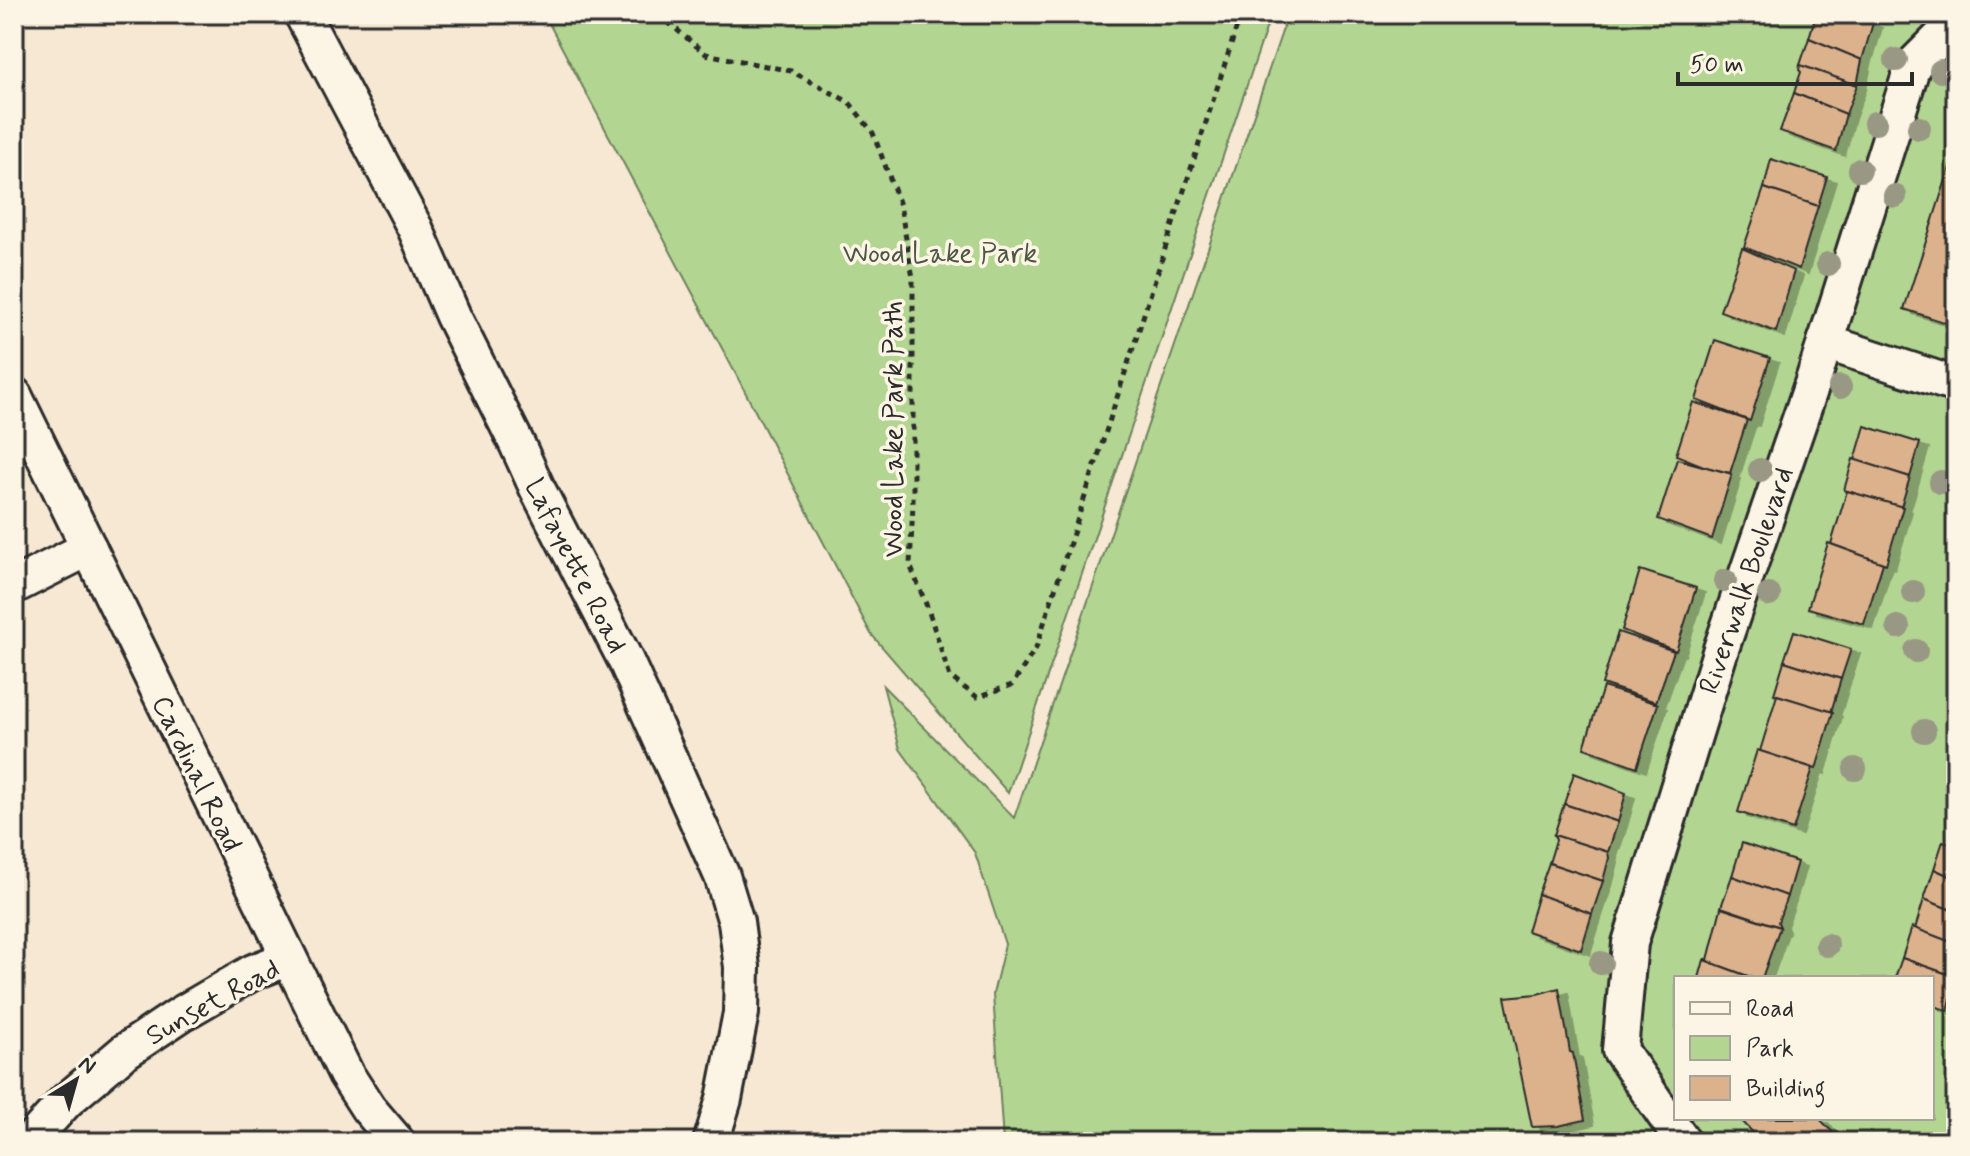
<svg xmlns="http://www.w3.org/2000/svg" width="1970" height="1156" font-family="Mynerve,sans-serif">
<defs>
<filter id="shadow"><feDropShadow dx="9" dy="5" stdDeviation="0" flood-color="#0004"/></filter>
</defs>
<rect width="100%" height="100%" fill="#f6e8d3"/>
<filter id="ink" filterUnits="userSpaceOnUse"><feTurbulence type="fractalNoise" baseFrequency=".0125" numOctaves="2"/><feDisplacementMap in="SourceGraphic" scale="16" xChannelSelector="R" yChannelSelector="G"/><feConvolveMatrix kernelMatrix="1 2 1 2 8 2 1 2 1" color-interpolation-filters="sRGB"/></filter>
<g filter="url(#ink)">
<g fill="#b2d691" stroke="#6e805e" stroke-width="2" fill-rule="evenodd">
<polygon points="544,14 1271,14 1008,793 871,634 740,382"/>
<path d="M1288,14H1956V1142H1003L993,994L1005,944L975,853L900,749L883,686L1014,818ZM1676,978H1932V1118H1676Z"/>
</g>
<g fill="#dcb28d" stroke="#2b2b2b" stroke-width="2" filter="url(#shadow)">
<polygon points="1816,14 1846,14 1873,23 1862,60 1809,38"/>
<polygon points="1809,38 1862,60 1857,85 1800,65"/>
<polygon points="1800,65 1857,85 1846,114 1794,93 1801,72 1799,70"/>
<polygon points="1794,93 1846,114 1836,151 1780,131"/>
<polygon points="1956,149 1956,326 1904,309"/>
<polygon points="1771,159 1827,177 1818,206 1764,188"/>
<polygon points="1764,188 1818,206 1799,269 1744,247"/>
<polygon points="1742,248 1794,271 1776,332 1720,311"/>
<polygon points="1715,340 1770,358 1750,421 1696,400"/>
<polygon points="1693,402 1747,420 1730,473 1706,467 1676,455"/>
<polygon points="1865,426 1920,443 1910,477 1855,460"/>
<polygon points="1677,459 1732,474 1712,539 1658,519"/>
<polygon points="1853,459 1910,477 1901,507 1844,490"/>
<polygon points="1847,491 1903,507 1886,564 1831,544"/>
<polygon points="1828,543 1883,563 1864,624 1808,608"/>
<polygon points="1640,570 1696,588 1676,651 1622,630"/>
<polygon points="1794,631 1851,649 1841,679 1784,661"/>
<polygon points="1618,632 1674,651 1656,702 1602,684"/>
<polygon points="1784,661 1841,679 1831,712 1774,694"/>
<polygon points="1603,687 1658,704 1637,767 1584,748"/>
<polygon points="1777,695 1833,712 1816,769 1760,751"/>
<polygon points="1757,750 1813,768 1793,830 1738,812"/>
<polygon points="1574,773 1626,793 1618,822 1564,804"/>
<polygon points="1564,804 1618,822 1608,852 1554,835"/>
<polygon points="1554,835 1608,852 1609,858 1603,881 1549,863 1556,840"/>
<polygon points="1943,841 1956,846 1956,879 1934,869"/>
<polygon points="1742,843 1797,862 1787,896 1732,876"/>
<polygon points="1549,863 1603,881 1592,914 1538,894"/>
<polygon points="1934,869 1956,879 1956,912 1924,899"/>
<polygon points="1732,876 1787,896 1778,922 1780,927 1721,907"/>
<polygon points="1538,894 1592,914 1581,950 1527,931"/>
<polygon points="1924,899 1956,912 1956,944 1915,929"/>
<polygon points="1721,908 1780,927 1762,978 1753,978 1704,960 1708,960"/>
<polygon points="1912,927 1956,944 1956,977 1902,958"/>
<polygon points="1902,958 1956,977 1948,1011 1932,1005 1932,978 1895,978"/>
<polygon points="1704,960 1753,978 1699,978"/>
<polygon points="1559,988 1570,1052 1573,1053 1585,1120 1558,1126 1532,1127 1505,997 1537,994"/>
<polygon points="1739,1118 1819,1118 1842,1142 1762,1142"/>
</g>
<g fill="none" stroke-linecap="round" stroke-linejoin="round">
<g stroke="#2b2b2b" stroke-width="40">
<g id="minor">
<polyline points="302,14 415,228 453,316 517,444 537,488 625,659 722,876 736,922 742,967 741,1013 724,1099 711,1142"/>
<polyline points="1825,342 1956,385"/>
<polyline points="14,395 346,1074 368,1108 397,1142"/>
<polyline points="14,586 89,548"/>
<polyline points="29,1142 66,1101 124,1052 181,1014 253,972 289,958"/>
<polyline points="1683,1142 1620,1050 1630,943 1721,649 1812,384 1913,65 1951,27 1956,26"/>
</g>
</g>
<polyline stroke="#2b2b2b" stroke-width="5" stroke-dasharray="6 6" stroke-linecap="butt" points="658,14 706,54 791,71 849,102 873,133 900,205 913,278 913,504 910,565 928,609 950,677 977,697 1012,685 1036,648 1241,14"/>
<use href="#minor" stroke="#fcf5e5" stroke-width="34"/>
</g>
<g fill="#999884">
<circle cx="1896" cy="60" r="12"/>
<circle cx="1941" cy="71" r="12"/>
<circle cx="1875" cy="123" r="12"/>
<circle cx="1919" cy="128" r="12"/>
<circle cx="1860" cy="170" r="12"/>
<circle cx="1895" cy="196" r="12"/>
<circle cx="1828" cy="264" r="12"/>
<circle cx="1840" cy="387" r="12"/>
<circle cx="1760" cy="470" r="12"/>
<circle cx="1941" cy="482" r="12"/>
<circle cx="1725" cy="581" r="12"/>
<circle cx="1913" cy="592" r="12"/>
<circle cx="1769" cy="595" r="12"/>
<circle cx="1898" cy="627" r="12"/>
<circle cx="1916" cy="651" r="12"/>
<circle cx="1924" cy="731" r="12"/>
<circle cx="1855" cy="769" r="12"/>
<circle cx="1827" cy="945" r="12"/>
<circle cx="1601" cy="963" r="12"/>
</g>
</g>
<g text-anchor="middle" stroke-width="7" stroke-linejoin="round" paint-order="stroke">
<g font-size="28" fill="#4d5644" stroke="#fcf5e5">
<text x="940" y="262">Wood Lake Park</text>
</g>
<g font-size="28" fill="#2b2b2b" stroke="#fcf5e5">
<text transform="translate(892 429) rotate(-90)" y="10">Wood Lake Park Path</text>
<text transform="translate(577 565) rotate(63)" y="10">Lafayette Road</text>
<text transform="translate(1745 580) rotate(-71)" y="10">Riverwalk Boulevard</text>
<text transform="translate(198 773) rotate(64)" y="10">Cardinal Road</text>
<text transform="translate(212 1001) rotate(-29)" y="10">Sunset Road</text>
</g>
</g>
<rect width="1970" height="1156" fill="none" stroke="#fcf5e5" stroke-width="48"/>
<rect x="24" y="24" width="1922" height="1108" fill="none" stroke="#2b2b2b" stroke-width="3" filter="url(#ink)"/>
<rect x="1674" y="976" width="260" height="144" fill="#fcf5e5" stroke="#a8a49b" stroke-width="2"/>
<rect x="1690" y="1002" width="40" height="12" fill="#fcf5e5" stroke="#a8a49b" stroke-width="2"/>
<text x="1746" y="1016" font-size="24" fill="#2b2b2b">Road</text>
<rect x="1690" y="1036" width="40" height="24" fill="#b2d691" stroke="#a8a49b" stroke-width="2"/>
<text x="1746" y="1056" font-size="24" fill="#2b2b2b">Park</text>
<rect x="1690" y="1076" width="40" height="24" fill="#dcb28d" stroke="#a8a49b" stroke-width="2"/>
<text x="1746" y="1096" font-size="24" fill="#2b2b2b">Building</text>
<g transform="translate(76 1080) rotate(37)" stroke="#fcf5e5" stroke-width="6" paint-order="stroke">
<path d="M0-6L14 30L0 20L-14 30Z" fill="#2b2b2b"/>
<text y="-12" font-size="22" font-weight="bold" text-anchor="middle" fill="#2b2b2b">N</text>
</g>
<path d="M1678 72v12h234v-12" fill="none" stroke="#2b2b2b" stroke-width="4"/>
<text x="1690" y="72" font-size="24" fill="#2b2b2b" stroke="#fcf5e5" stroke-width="6" paint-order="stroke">50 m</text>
</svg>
